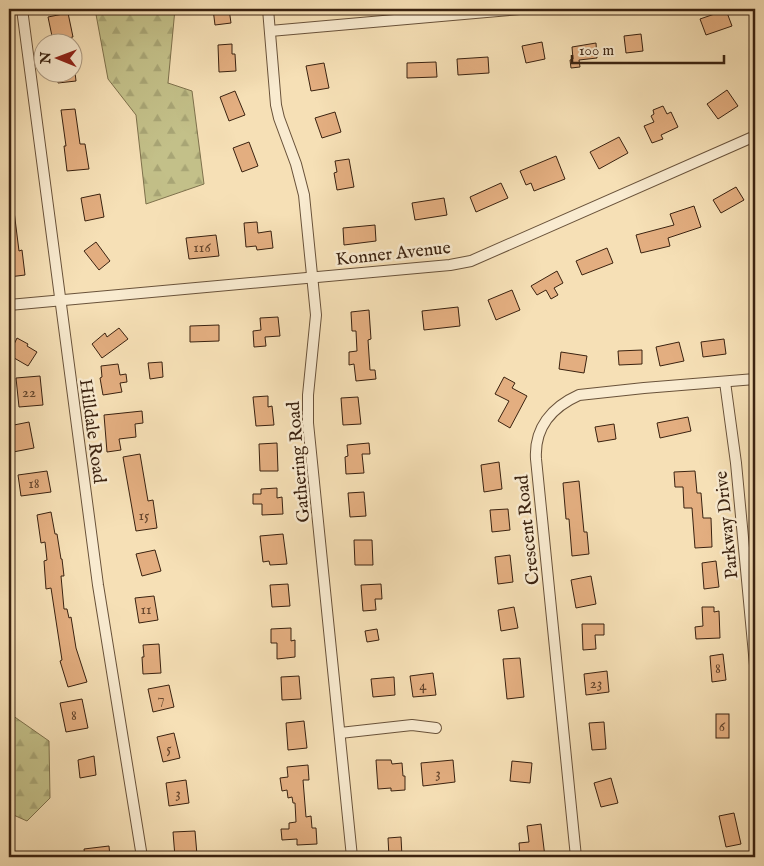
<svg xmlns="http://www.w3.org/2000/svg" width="764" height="866" font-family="'IM FELL English',serif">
<defs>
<pattern id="forest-firs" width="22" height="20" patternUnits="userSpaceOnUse" patternTransform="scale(1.25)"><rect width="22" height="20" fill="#c3c089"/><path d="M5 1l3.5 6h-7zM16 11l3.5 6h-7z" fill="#a8a575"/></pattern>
</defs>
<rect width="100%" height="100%" fill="#f6e0b6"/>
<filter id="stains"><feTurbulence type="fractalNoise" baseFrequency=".004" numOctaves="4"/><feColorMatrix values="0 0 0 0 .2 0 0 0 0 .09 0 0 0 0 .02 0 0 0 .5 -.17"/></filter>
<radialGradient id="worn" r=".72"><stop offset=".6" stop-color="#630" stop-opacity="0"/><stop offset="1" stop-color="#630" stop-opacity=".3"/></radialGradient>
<g fill="url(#forest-firs)" stroke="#7e714c">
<polygon points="95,9 175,9 168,83 192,91 204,184 146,204 136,115 108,79"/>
<polygon points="9,713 49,741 50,798 27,821 9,813"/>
</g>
<g fill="#e3ae80" stroke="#3a2210">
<polygon points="213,9 229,9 231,23 215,25"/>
<polygon points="726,10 732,26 706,35 700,19"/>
<polygon points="68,13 73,37 53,41 48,17"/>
<polygon points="641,34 643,51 626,53 624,36"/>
<polygon points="542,42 545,59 526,63 522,46"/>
<polygon points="596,43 597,58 579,60 580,67 571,68 570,60 573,59 572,47"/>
<polygon points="232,44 232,54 235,54 236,71 219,72 218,45"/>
<polygon points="488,57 489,73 458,75 457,59"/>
<polygon points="436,62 437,77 407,78 407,63"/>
<polygon points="324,63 329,88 311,91 306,66"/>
<polygon points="57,72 75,72 76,81 58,83"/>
<polygon points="727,90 738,106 718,119 707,104"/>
<polygon points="235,91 245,115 229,121 220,97"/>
<polygon points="663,106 667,114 671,112 678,127 661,135 663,139 652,143 644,126 654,122 651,116 654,114 653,110"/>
<polygon points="75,109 80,144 85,144 89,169 67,171 64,146 66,146 61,110"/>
<polygon points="335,112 341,132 322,138 315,118"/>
<polygon points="619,137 628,153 599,169 590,152"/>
<polygon points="249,142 258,166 242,172 233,148"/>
<polygon points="556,156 565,179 534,191 531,183 526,185 520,171"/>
<polygon points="349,159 354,187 337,190 334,173 337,172 335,161"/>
<polygon points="501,183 508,198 476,212 470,197"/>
<polygon points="736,187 744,200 721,213 713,200"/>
<polygon points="100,194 104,217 85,221 81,198"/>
<polygon points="444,198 447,215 415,220 412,203"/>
<polygon points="694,206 701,227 668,238 670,246 641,253 636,235 674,225 670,214"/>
<polygon points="9,211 14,211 19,251 22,250 25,275 9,277"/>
<polygon points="257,222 258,233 271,231 273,248 257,250 256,246 246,247 244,223"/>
<polygon points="375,225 376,241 344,245 343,228"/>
<polygon points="216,235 219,256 189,259 186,238"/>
<polygon points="96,242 110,261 99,270 84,251"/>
<polygon points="607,248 613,263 582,275 576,261"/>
<polygon points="557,271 563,283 554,288 558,295 551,299 546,290 537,295 531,286"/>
<polygon points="512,290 520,310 496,320 488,300"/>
<polygon points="458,307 460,326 424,330 422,311"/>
<polygon points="369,310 371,339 368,340 370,370 375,370 376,379 356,381 354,364 349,365 349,352 357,351 356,331 352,331 351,312"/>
<polygon points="278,317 280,336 265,337 266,346 254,347 253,331 261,330 260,318"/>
<polygon points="219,325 219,341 190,342 190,326"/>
<polygon points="119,328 128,339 102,358 92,344 105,333 107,337"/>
<polygon points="17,338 28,344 27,346 37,352 28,366 9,355"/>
<polygon points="724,339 726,354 703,357 701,342"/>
<polygon points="679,342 684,361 660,366 656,347"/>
<polygon points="642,350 642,364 619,365 618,351"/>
<polygon points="561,352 587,356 584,373 559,369"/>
<polygon points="162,362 163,377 150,379 148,363"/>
<polygon points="118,364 120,375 126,374 127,382 120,383 122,392 103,395 100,378 102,377 101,366"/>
<polygon points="40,376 43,405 19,407 16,378"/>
<polygon points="504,377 515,383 512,388 527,396 510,428 498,421 509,401 495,394"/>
<polygon points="268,396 268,407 272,406 274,425 256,426 253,397"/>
<polygon points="358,397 361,424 343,425 341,398"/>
<polygon points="142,411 143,423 135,424 136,437 119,439 121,450 107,452 104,415"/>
<polygon points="688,417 691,431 660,438 657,423"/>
<polygon points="29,422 34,448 13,452 9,426"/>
<polygon points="614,424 616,439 598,442 595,427"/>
<polygon points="277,443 278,471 260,471 259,444"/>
<polygon points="369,443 370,454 362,454 364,473 346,474 345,457 348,456 347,445"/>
<polygon points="140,454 148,501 153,500 157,528 136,531 123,457"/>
<polygon points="499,462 502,489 484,492 481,465"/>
<polygon points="47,471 51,492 21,496 18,475"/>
<polygon points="695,471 697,493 701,493 703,518 711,518 712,547 695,548 692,508 684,508 683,487 675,487 674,472"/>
<polygon points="579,481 584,532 587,532 589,554 572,556 569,519 566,519 563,483"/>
<polygon points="277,488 277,498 282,497 283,514 262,515 262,504 253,504 253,494 261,494 261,489"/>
<polygon points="364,492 366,516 350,517 348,493"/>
<polygon points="508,509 510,530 492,532 490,510"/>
<polygon points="51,512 55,534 57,534 61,559 62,559 64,576 61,576 64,609 67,609 69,618 71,617 76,648 87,682 68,687 60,661 62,660 51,588 46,589 44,561 47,560 45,542 41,543 37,515"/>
<polygon points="283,534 287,564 270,565 269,561 263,562 260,536"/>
<polygon points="354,540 372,540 373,565 355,565"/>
<polygon points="155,550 161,571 142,576 136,554"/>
<polygon points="510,555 513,582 498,584 495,557"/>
<polygon points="716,561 719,587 704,589 702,563"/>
<polygon points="591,576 596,604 576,608 571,580"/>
<polygon points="288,584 290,606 272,607 270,585"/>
<polygon points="381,584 382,599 375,599 376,610 363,611 361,585"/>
<polygon points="154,596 158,620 139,623 135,598"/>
<polygon points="514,607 518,628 501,631 498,610"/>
<polygon points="702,607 714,607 714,612 719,611 720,638 696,639 695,627 703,626"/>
<polygon points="582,624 604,624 604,635 595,635 596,649 583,650"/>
<polygon points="291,628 291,641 295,640 295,657 277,659 277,643 271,643 271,629"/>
<polygon points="377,629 379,640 367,642 365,631"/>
<polygon points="159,644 161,673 143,674 142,657 144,657 143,645"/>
<polygon points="723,654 726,680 712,682 710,656"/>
<polygon points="520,658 524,697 507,699 503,659"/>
<polygon points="607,671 609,692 586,695 584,674"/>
<polygon points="433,673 436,695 413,697 410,676"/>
<polygon points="299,676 301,699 282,700 281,677"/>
<polygon points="394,677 395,695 373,697 371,679"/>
<polygon points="169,685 174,707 153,712 148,689"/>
<polygon points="82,699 88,728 66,732 60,703"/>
<rect x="716" y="714" width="13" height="24"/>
<polygon points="304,721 307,748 288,750 286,723"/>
<polygon points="604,722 606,749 592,750 589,723"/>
<polygon points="174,733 180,758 163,762 157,737"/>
<polygon points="94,756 96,775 80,778 78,760"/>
<polygon points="376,760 391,760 392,764 402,763 403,776 405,776 405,790 391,791 391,788 378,789"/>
<polygon points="453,760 455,782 423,786 421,763"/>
<polygon points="512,761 532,763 530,783 510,781"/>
<polygon points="308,765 309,780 303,780 306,817 311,816 312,828 316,828 317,844 297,845 297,839 282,840 281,829 289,829 289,823 296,822 295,803 293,803 292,797 288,798 287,790 282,791 280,778 288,777 287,767"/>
<polygon points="611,778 618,803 601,807 594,783"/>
<polygon points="186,780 189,803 169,806 166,783"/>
<polygon points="734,813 741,844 726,847 719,816"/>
<polygon points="541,824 545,857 520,857 519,843 529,842 527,826"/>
<polygon points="195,831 197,855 175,857 173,832"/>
<polygon points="401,837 402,857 389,857 388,838"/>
<polygon points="109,846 110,857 85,857 84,849"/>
</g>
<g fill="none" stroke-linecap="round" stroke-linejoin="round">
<g stroke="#69523a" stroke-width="12">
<g id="minor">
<polyline points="22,9 98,585 142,857"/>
<polyline points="268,9 276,105 279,118 296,164 304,195 316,315 308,395 308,423 352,857"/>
<polyline points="270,31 520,9"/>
<polyline points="9,305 450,265 471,261 755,136"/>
<polyline points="725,382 736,463 755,665"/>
<polyline points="340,733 412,725 436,728"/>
<path d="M576,857L536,459C534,428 552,407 579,395L644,388L755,379"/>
</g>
</g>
<use href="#minor" stroke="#f9ebd0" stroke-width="10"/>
</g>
<g text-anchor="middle" stroke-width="5" stroke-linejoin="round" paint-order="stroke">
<g font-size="15" fill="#64452c">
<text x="202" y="252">116</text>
<text x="29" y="397">22</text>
<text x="34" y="488">18</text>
<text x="144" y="520">15</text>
<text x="146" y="614">11</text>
<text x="718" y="673">8</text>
<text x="596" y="688">23</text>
<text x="423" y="690">4</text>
<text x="161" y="703">7</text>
<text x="74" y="720">8</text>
<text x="722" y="731">6</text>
<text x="169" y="753">5</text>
<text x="438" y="778">3</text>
<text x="178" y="798">3</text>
</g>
<g font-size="18" fill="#3a2210" stroke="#f9ebd0">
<text transform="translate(393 253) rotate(-6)" y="6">Konner Avenue</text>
<text transform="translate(93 431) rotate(82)" y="6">Hilldale Road</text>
<text transform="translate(298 462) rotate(-95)" y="6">Gathering Road</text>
<text transform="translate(726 525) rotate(-96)" y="6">Parkway Drive</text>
<text transform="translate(527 530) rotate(-96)" y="6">Crescent Road</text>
</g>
</g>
<rect width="764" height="866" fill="none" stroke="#f6e0b6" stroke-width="30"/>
<rect x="10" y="10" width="744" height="846" fill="none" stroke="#3a2210" stroke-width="2.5"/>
<rect x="15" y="15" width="734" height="836" fill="none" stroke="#3a2210"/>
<g transform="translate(58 58) rotate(271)"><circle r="24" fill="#f9ebd0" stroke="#ad9b83"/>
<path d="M0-4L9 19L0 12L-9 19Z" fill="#8f2418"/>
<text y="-8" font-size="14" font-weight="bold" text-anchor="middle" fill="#3a2210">N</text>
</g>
<path d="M572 55v8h152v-8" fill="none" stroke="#3a2210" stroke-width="2.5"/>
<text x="579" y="55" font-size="15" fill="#3a2210" stroke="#f9ebd0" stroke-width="4" paint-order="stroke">100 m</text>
<rect width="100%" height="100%" filter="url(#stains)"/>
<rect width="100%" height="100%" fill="url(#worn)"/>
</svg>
